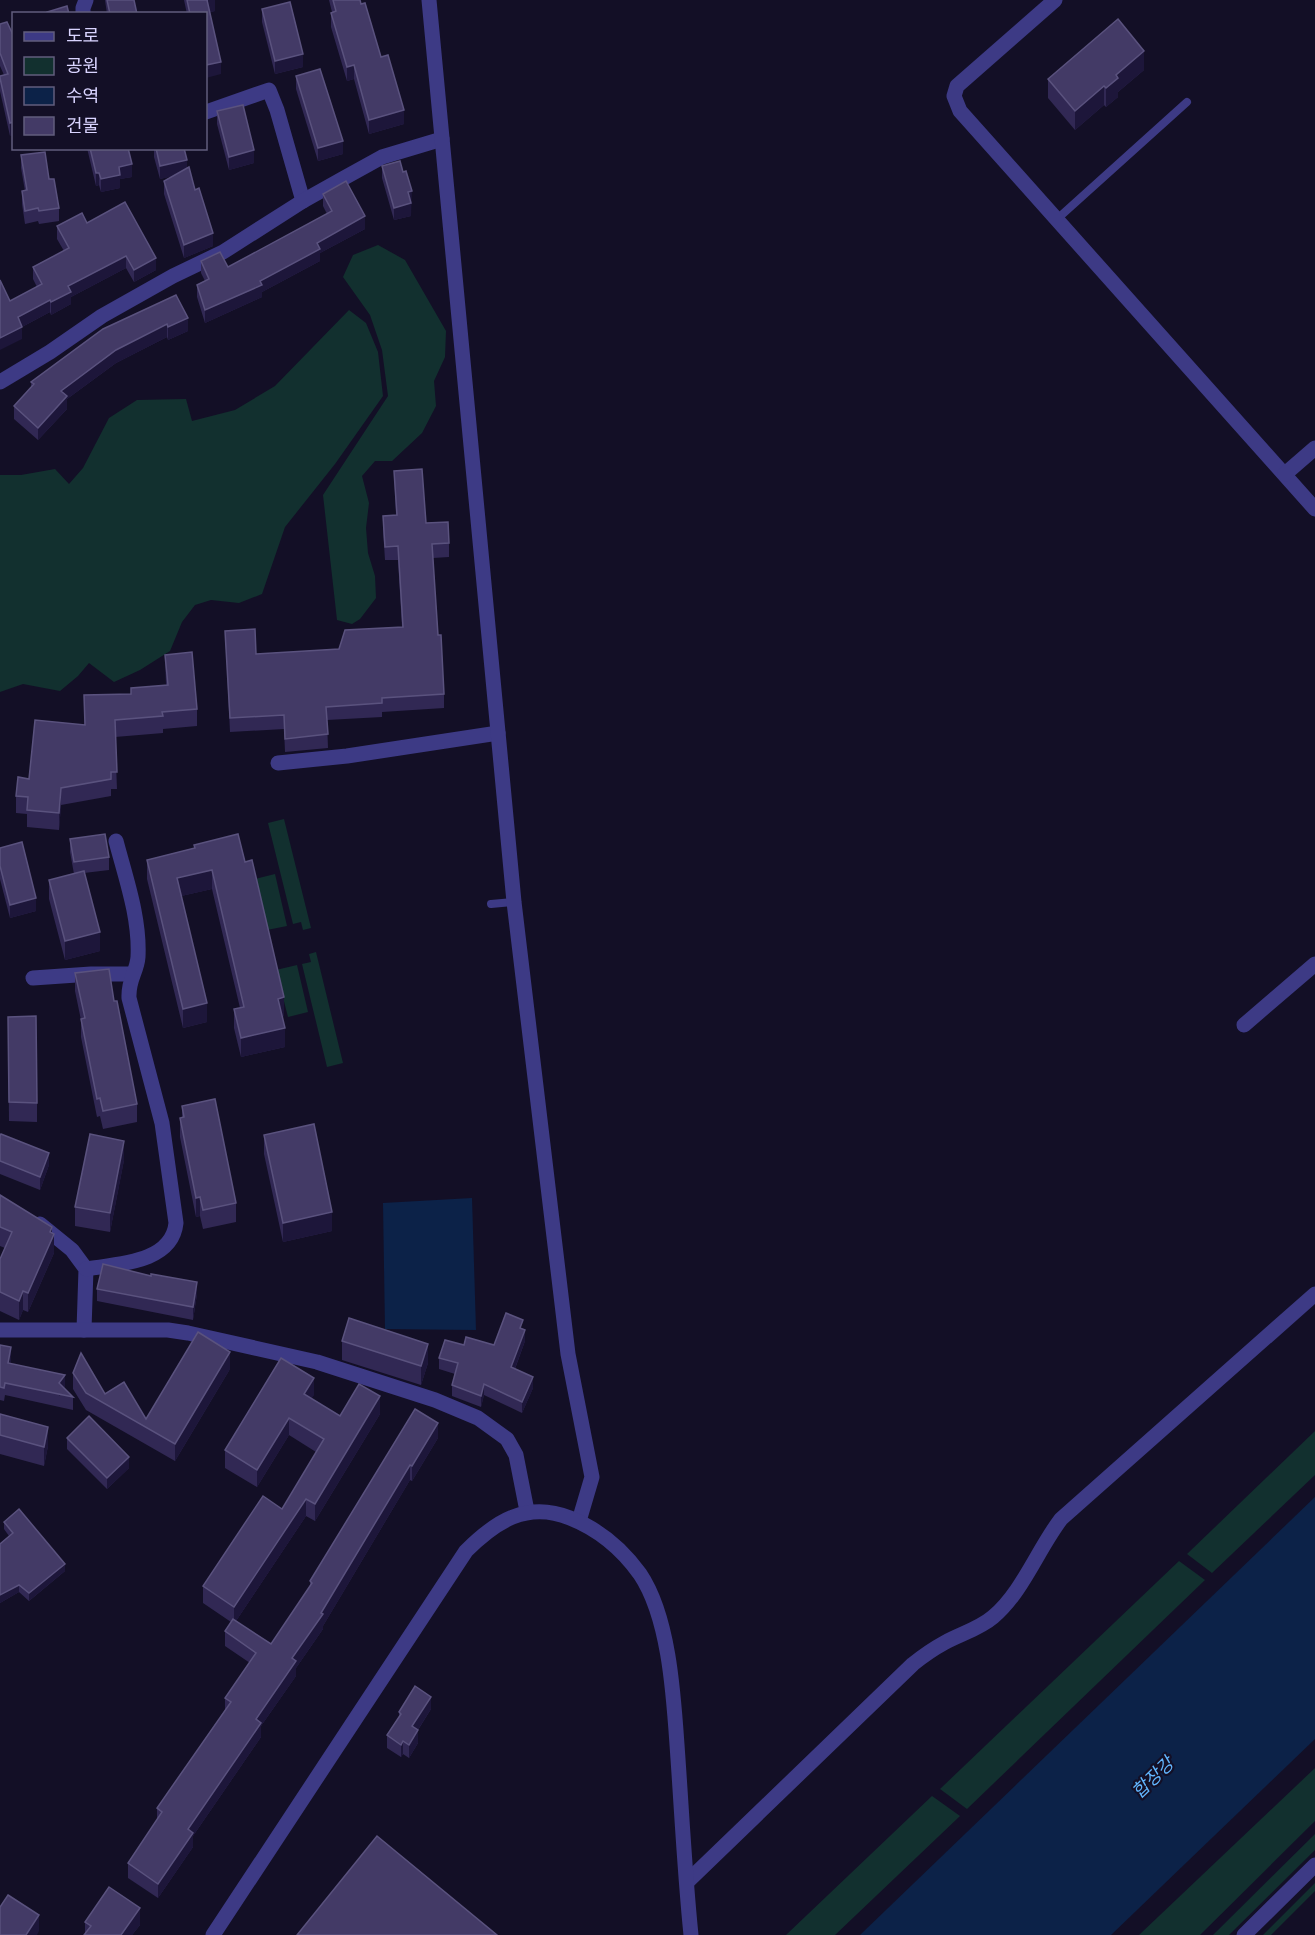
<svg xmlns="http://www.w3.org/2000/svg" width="1315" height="1935" font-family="'Work Sans','Noto Sans KR',sans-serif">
<rect width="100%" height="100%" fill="#130f26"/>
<g fill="#12302f">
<polygon points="378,245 405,260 446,331 445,357 434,381 436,406 422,433 392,461 375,461 362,476 369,503 366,528 368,553 375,576 376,598 360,619 352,624 337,620 323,495 388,396 382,350 370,315 343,277 353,255"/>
<polygon points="349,310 366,323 378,352 383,396 335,464 285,527 262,594 239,603 211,600 195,605 182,622 170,651 140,670 114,682 89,663 78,676 60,691 23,684 0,692 0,475 21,475 55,469 69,484 83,468 109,418 137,400 186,399 192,421 235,410 275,386"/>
<polygon points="284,819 311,928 303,930 301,922 293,924 268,823"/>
<polygon points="275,874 287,926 267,930 255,879"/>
<polygon points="316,952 343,1063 327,1067 302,964 311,962 309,954"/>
<polygon points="297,965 308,1012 288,1017 276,970"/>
<polygon points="1315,1431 1315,1475 1212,1573 1187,1554"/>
<polygon points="1179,1561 1205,1580 967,1809 940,1789"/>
<polygon points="1315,1768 1315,1821 1200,1935 1139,1935"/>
<polygon points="932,1796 960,1816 835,1935 786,1935"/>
<polygon points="1315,1834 1315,1850 1229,1935 1213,1935"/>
<polygon points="1315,1883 1315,1891 1271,1935 1263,1935"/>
</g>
<g fill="#0c2248">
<polygon points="472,1198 476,1330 385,1329 383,1203"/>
<polygon points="1315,1497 1315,1739 1111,1935 860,1935"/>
</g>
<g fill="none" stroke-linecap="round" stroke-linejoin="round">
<g stroke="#3d3a85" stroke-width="8">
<polyline points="1056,220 1187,102"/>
<polyline points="491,904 514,902"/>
</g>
<g stroke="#3d3a85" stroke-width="15">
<polyline points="1055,0 957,86 954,96 960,111 1315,509"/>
<polyline points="83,14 83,8 86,0"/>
<polyline points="206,112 269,90 277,110 303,201"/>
<polyline points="0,382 50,352 102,316 173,276 223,252 303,201 344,178 382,157 442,139"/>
<polyline points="1285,474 1315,448"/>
<polyline points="278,763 347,756 498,733"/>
<polyline points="33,978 91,974 133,974"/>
<polyline points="1244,1025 1315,964"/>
<polyline points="40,1224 72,1250 86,1269 84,1330"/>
<path d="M86,1269C117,1264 172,1263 176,1223L162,1123L129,998C128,979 137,972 138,957C140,918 126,879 116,841"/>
<polyline points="0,1330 168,1330 188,1333 317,1362 435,1400 478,1418 507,1439 516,1455 527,1511"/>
<path d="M687,1882L913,1664C923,1656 933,1649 944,1643C960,1634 979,1629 993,1617C1022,1593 1038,1549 1061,1519L1315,1294"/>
</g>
<g stroke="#3d3a85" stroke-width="15">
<polyline points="429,0 514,902 568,1354 592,1477 579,1521"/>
<path d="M213,1935L466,1551C496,1521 527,1501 570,1518C598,1529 622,1549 640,1574C671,1620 674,1704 678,1759C682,1817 685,1876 691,1935"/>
<polyline points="1244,1935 1315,1865"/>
</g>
</g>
<g fill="#312854">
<polygon points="105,0 134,0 137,14 107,14"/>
<polygon points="184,0 215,0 215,11 210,12 221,74 206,14 187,14"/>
<polygon points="329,0 360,0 404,124 369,134 354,79 347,81 331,27 331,13 332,12"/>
<polygon points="262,9 303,67 275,74 262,22"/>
<polygon points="0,24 14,37 10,136 0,91 0,76 4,75 0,66"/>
<polygon points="1144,70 1118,92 1118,97 1106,107 1104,105 1075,130 1048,98 1048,79"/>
<polygon points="296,76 343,154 318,161 296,89"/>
<polygon points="217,111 254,163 229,170 217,124"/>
<polygon points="87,148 90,148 132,177 120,179 120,188 101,192 99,185 96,186"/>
<polygon points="154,148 184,148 187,168 213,246 184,258 164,194 164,181 172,176 160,179 154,157"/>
<polygon points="21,155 49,179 59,208 59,221 39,224 38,221 25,224 22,204 22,191 25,191 21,168"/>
<polygon points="382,166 412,204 411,204 411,216 394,220 382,178"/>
<polygon points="323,194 365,229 320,253 320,261 262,292 262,297 205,323 197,297 197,285 205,281 201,273 201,261 228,267 327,214 323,206"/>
<polygon points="87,223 156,270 134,282 126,268 71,297 71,304 51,315 50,312 22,327 22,339 10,301 37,287 33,279 33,267 64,251 57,239 57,226"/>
<polygon points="176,295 188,331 168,340 167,337 116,363 67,399 67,409 38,440 14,419 14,406 31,387 31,382"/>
<polygon points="394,471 426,523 449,543 449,557 433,558 438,635 444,694 444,708 382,712 382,717 327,720 328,748 285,752 284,729 230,732 225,631 256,654 339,649 402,627 398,560 385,560 383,530 383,516 396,515"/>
<polygon points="165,655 197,709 197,726 163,729 163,733 115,737 117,789 111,789 111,796 61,805 59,830 27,827 27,814 16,813 16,796 29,779 85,725 84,695 131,694 166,685"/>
<polygon points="70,839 109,857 109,870 84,873 100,951 65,960 49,899 49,880 74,874 70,852"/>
<polygon points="194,845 245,862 284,1016 282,1017 285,1047 241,1057 234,1028 234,1009 240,1008 212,889 181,896 207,1022 183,1028 147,879 147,860 194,848"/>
<polygon points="0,848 36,911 10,918 0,879"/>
<polygon points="75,973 114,1001 137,1104 137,1122 103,1129 100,1116 97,1117 81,1037 81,1020 75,991"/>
<polygon points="8,1017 37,1103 37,1122 9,1121"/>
<polygon points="182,1106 236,1203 236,1222 203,1229 200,1216 196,1217 180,1137 180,1118 182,1118"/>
<polygon points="264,1135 332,1231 283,1242 264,1154"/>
<polygon points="0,1136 49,1165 40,1190 0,1174"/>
<polygon points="124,1160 110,1232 75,1226 75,1207"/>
<polygon points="0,1195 52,1233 54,1253 28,1312 23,1310 19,1320 0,1311 0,1259 5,1248 0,1246"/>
<polygon points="97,1289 197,1294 193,1320 97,1301"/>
<polygon points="523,1329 525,1341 515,1369 533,1388 522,1413 484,1395 481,1407 452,1396 452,1385 455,1374 439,1369 439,1358 464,1345 494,1345"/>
<polygon points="342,1341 428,1363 421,1385 342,1360"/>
<polygon points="0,1345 11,1360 10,1363 65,1388 65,1389 73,1397 73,1410 5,1395 4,1401 0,1400"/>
<polygon points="230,1369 175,1461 86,1410 73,1389 73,1373 105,1394 146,1419"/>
<polygon points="314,1395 311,1398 340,1416 380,1414 315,1521 306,1516 236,1621 271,1644 310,1587 310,1581 415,1409 438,1438 412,1481 410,1480 323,1626 323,1629 296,1668 296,1676 261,1726 261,1737 193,1836 193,1847 158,1898 128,1878 128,1863 157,1820 157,1808 225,1710 225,1698 250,1663 225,1646 225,1631 231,1622 203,1603 203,1586 282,1509 316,1452 289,1435 257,1487 225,1468 225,1450"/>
<polygon points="0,1414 48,1446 44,1466 0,1454"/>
<polygon points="67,1438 129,1468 107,1489 67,1449"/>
<polygon points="4,1522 65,1571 29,1601 19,1592 0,1603 0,1544 9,1536 4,1529"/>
<polygon points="431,1709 418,1730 418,1743 409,1758 403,1754 401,1757 387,1748 387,1735 399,1717 399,1712"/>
<polygon points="85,1922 140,1925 132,1935 84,1935 85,1934"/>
</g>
<g fill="#1d163a">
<polygon points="207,0 215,0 215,11 207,13"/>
<polygon points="1144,51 1144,70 1118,92 1118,97 1106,107 1106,88 1116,75"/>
<polygon points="303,54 303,67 275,74 275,61"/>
<polygon points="221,62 221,74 206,78 206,65"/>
<polygon points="354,65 354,79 347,81 347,67"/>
<polygon points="1104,86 1104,105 1075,130 1075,111"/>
<polygon points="404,110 404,124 369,134 369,120"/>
<polygon points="14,122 14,135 10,136 10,123"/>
<polygon points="343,141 343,154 318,161 318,148"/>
<polygon points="254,150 254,163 229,170 229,157"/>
<polygon points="187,160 187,173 160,179 160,166"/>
<polygon points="132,164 132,177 120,179 120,188 101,192 101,179 119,167"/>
<polygon points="96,173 99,173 99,185 96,186"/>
<polygon points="412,191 411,216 394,220 394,208 408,192"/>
<polygon points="365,216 365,229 320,253 320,261 262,292 262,297 205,323 205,310 260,281 317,243"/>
<polygon points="213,233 213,246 184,258 184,245"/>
<polygon points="126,256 126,268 71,297 71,304 51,315 51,302 68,286"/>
<polygon points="156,258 156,270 134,282 134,270"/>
<polygon points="50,300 50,312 20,328 22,327 22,339 0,350 0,338 18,317"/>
<polygon points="188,318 188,331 168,340 168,327"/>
<polygon points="167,324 167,337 116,363 67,399 67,409 38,440 38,428 61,391 116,350"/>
<polygon points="61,788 61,805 59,830 59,813"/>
<polygon points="212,870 212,889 177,897 177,878"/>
<polygon points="36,898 36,911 10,918 10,905"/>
<polygon points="100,932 100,951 65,960 65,941"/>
<polygon points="284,997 284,1016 278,1018 278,999"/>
<polygon points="207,1003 207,1022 183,1028 183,1009"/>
<polygon points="285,1028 285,1047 241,1057 241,1038"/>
<polygon points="124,1141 124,1160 110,1232 110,1213"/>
<polygon points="49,1153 49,1165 40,1190 40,1177"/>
<polygon points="200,1197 200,1216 196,1217 196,1198"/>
<polygon points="332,1212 332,1231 283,1242 283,1223"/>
<polygon points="52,1227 52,1238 54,1234 54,1253 28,1312 28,1293"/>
<polygon points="197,1282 197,1294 193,1320 193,1307"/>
<polygon points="23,1291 23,1310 19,1320 19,1301"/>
<polygon points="525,1330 525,1341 511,1379 511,1367"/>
<polygon points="428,1344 428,1363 421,1385 421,1366"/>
<polygon points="11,1347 11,1360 8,1375 8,1363"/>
<polygon points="230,1352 230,1369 175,1461 175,1444"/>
<polygon points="65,1375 65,1388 59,1396 59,1383"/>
<polygon points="533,1377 533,1388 522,1413 522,1402"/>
<polygon points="314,1378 314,1395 304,1411 304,1394"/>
<polygon points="484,1384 484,1395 481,1407 481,1396"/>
<polygon points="380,1396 380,1414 315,1521 315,1504"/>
<polygon points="289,1418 289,1435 257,1487 257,1470"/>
<polygon points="438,1423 438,1438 412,1481 412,1466"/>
<polygon points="48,1427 48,1446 44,1466 44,1447"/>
<polygon points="129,1457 129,1468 107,1489 107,1478"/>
<polygon points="410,1465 410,1480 323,1626 323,1629 296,1668 296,1676 261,1726 261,1737 193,1836 193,1847 158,1898 158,1884 188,1829 256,1719 292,1658 321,1613"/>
<polygon points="306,1499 306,1516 234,1624 234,1607"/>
<polygon points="65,1564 65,1571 29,1601 29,1593"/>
<polygon points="19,1585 19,1592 0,1603 0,1595"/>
<polygon points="431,1697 431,1709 412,1739 412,1726"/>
<polygon points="418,1730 418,1743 409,1758 409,1745"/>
<polygon points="403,1741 403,1754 401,1757 401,1745"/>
<polygon points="140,1908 140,1925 132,1935 121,1935"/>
<polygon points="39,1915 39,1931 37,1935 26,1935"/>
</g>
<g fill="#433a66" stroke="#5a527e" stroke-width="1.5">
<polygon points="107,0 134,0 137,14 110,14"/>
<polygon points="187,0 208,0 207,0 221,62 206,65 206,14 190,14"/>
<polygon points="333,0 360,0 361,4 365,3 381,57 388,55 404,110 369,120 354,65 347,67 331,13 336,11"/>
<polygon points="290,2 303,54 275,61 262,9"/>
<polygon points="67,6 69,14 47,14 47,12"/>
<polygon points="1118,19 1144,51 1116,75 1118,78 1106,88 1104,86 1075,111 1048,79"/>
<polygon points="7,22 14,37 14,122 10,123 0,78 0,76 8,74 0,53 0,24"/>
<polygon points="320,69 343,141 318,148 296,76"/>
<polygon points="243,105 254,150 229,157 217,111"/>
<polygon points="90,148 128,148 132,164 119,167 120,175 101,179 99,173 96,173"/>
<polygon points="156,148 184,148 187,160 160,166"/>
<polygon points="45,152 49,179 54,179 59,208 39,211 38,208 25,211 22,191 27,190 21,155"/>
<polygon points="400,161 403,172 406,171 412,191 408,192 411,203 394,208 382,166"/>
<polygon points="189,167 195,190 199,188 213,233 184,245 164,181"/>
<polygon points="346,181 365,216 317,243 320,249 260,281 262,285 205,310 197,285 209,279 201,261 220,252 228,267 332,211 323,194"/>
<polygon points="125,202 156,258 134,270 126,256 68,286 71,292 51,302 50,300 18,317 22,327 0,338 0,280 10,301 42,284 33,267 69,248 57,226 82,213 87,223"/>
<polygon points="176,295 188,318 168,327 167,324 116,350 61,391 67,396 38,428 14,406 34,384 31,382 103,329"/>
<polygon points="422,469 426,523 448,522 449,543 432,544 438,635 441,635 444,694 382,698 382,703 326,707 328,734 285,739 284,715 230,718 225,631 255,629 256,654 339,649 345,630 403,627 398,546 385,547 383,516 397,515 394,471"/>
<polygon points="192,652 197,709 162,712 163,716 115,720 117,772 111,772 111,779 61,788 59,813 27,810 28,797 16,796 18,777 29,779 35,720 85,725 84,695 131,694 131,688 168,685 165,655"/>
<polygon points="105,834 109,857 74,862 70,839"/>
<polygon points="238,834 245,862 252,860 284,997 278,999 285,1028 241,1038 234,1009 244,1007 212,870 177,878 207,1003 183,1009 147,860 195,848 194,845"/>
<polygon points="22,842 36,898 10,905 0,866 0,848"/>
<polygon points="84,871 100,932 65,941 49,880"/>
<polygon points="109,969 114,1001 117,1001 137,1104 103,1111 100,1098 97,1099 81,1019 85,1018 75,973"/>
<polygon points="36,1016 37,1103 9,1102 8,1017"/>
<polygon points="215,1099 236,1203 203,1210 200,1197 196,1198 180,1118 184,1117 182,1106"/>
<polygon points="314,1124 332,1212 283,1223 264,1135"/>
<polygon points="1,1134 49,1153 40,1177 0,1161 0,1136"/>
<polygon points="90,1134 124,1141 110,1213 75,1207"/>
<polygon points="0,1195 52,1227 50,1232 54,1234 28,1293 23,1291 19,1301 0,1292 0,1259 12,1232 0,1227"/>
<polygon points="103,1264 151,1276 151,1274 197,1282 193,1307 97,1289"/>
<polygon points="506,1313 523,1320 520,1328 525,1330 511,1367 533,1377 522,1402 484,1384 481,1396 452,1385 458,1363 439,1358 445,1340 464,1345 466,1337 494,1345"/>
<polygon points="349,1318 428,1344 421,1366 342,1341"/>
<polygon points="198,1332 230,1352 175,1444 86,1393 73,1373 81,1353 105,1394 124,1382 146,1419"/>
<polygon points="0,1345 11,1347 8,1363 65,1375 59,1383 73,1397 5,1383 4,1388 0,1387"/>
<polygon points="281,1358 314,1378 304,1394 340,1416 359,1384 380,1396 315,1504 306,1499 234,1607 203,1586 263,1496 282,1509 324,1439 289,1418 257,1470 225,1450"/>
<polygon points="415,1409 438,1423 412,1466 410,1465 321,1613 323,1614 292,1658 296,1661 256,1719 261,1723 188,1829 193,1833 158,1884 128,1863 162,1812 157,1808 231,1702 225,1698 256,1653 225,1631 233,1619 271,1644 312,1583 310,1581"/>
<polygon points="0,1414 48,1427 44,1447 0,1435"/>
<polygon points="89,1416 129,1457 107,1478 67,1438"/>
<polygon points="19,1509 65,1564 29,1593 19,1585 0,1595 0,1544 13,1533 4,1522"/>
<polygon points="415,1686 431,1697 412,1726 418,1730 409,1745 403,1741 401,1745 387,1735 401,1714 399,1712"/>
<polygon points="377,1836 497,1935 297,1935"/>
<polygon points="109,1887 140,1908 121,1935 84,1935 91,1926 85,1922"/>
<polygon points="8,1895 39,1915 26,1935 0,1935 0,1907"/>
</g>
<g text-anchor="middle" stroke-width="4.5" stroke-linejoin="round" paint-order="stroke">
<g font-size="18" font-style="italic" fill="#62b6ff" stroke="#130f26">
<text transform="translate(1153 1778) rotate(-44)" y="6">합장강</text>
</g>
</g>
<rect x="12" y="12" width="195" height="138" fill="#130f26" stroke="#625e7d" stroke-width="1.5"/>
<rect x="24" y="32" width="30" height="9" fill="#3d3a85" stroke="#625e7d" stroke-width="1.5"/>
<text x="66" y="42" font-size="18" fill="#d9d4ff">도로</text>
<rect x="24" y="57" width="30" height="18" fill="#12302f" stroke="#625e7d" stroke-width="1.5"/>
<text x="66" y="72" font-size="18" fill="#d9d4ff">공원</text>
<rect x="24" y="87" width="30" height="18" fill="#0c2248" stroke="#625e7d" stroke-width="1.5"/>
<text x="66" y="102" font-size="18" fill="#d9d4ff">수역</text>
<rect x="24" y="117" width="30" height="18" fill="#433a66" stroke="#625e7d" stroke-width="1.5"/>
<text x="66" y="132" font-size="18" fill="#d9d4ff">건물</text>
</svg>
